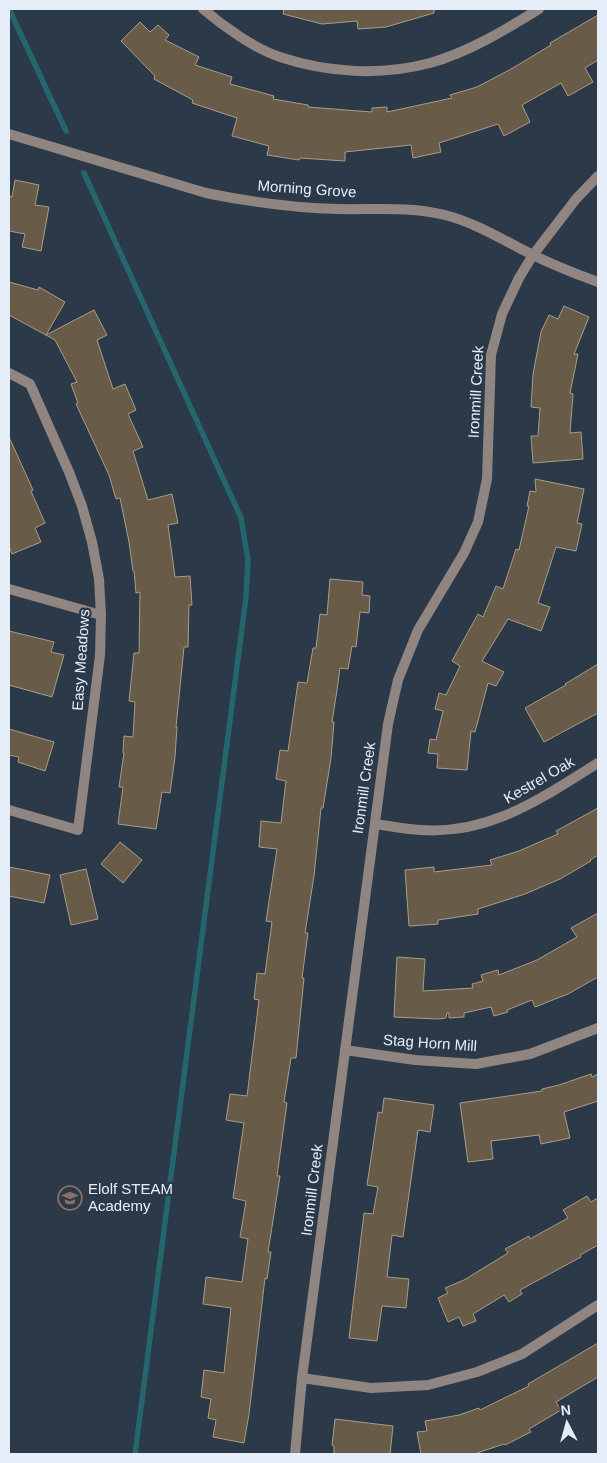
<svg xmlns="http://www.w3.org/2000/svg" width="607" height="1463" font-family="Helvetica,sans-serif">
<rect width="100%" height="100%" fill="#2b3949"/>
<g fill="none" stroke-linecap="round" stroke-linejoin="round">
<g stroke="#25666c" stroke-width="5.5">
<polyline points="9,9 66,131"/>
<polyline points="84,173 241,518 248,560 246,597 135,1454"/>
</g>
</g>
<g fill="#685b48" stroke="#aa9d87">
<polygon points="284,9 434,9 434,13 386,27 358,29 357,21 322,24 283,14"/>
<polygon points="598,15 598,60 585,68 593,82 568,96 561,83 522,105 530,122 504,136 498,124 439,143 441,152 413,158 411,145 345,152 345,161 300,158 299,160 267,155 269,146 232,136 237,118 192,103 193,100 154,79 155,76 121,41 140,22 150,32 158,25 169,35 165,40 199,57 195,65 232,77 230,84 274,96 273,99 308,105 308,107 372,112 372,108 387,107 387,112 452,98 450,95 477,87 513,68 551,45 550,43"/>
<polygon points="15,180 39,185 35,205 49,207 41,251 22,247 25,234 9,231 9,196 12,197"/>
<polygon points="9,282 38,290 39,287 65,302 46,335 94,310 107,335 97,340 113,389 125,384 136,410 128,414 143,447 133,451 148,500 172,494 178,523 168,525 175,577 190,576 192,605 189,605 188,647 184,647 176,727 177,727 175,757 170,793 162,792 156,829 118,824 123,787 119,787 124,753 123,753 124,736 133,737 135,702 129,701 134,653 139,653 140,592 136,593 134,571 133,571 129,542 120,498 116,499 109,475 76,404 78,403 71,384 77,382 55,340 9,315"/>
<polygon points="564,306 589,317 574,354 578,354 570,393 573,394 570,433 581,432 583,459 533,463 531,436 538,436 540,408 531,407 533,374 541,332 549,315 558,319"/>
<polygon points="9,437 33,490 31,491 45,523 35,528 41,542 12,554 9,546"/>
<polygon points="535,479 584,489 577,523 582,524 576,551 556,547 538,603 550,607 541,631 508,619 482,661 504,672 496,686 488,683 475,732 471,731 467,770 437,768 438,754 428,753 430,739 436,740 443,711 435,709 439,693 446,695 460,666 452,661 478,614 483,617 496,586 503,589 516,549 519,550 529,506 527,506 530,491 536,492"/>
<polygon points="330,579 363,582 362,595 370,596 369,613 360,612 356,647 352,646 348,669 340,668 337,690 332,722 334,722 331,758 323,808 321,808 314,876 305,933 308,933 302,978 304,978 296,1058 291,1058 284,1102 287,1103 277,1176 280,1176 268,1252 271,1252 267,1279 265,1278 249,1414 244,1443 213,1437 216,1420 208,1418 211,1399 201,1397 204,1370 224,1373 231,1308 203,1304 206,1277 242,1282 248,1239 240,1237 246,1201 233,1198 244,1123 226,1120 230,1094 247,1096 259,1000 254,999 257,973 265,974 272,922 266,921 277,849 259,847 261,821 281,823 286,781 276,779 280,750 288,751 298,682 307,683 313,648 316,648 320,614 327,615"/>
<polygon points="9,631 54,642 51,652 64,655 52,697 9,685"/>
<polygon points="598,664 598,713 544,742 525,708 566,685 565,684"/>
<polygon points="9,729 54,742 45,771 18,762 19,757 9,755"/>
<polygon points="598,808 598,855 590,860 591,861 560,879 525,894 478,909 478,914 438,920 438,924 409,926 405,870 434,867 434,872 492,865 490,860 519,851 558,834 556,831"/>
<polygon points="120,842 142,860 123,883 101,864"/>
<polygon points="9,867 50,875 44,903 9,896"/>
<polygon points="86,869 98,919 71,925 60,875"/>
<polygon points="598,913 598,977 568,994 535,1007 532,1000 507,1010 508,1012 494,1016 491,1007 464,1013 464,1017 449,1018 449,1013 447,1013 446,1018 438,1019 394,1017 397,957 425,959 423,991 473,988 472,984 483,981 481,975 498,970 499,975 537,960 577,937 571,928"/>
<polygon points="591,1074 592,1077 598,1074 598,1101 564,1112 570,1138 541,1144 539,1135 491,1141 493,1159 468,1162 460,1103 542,1091 542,1089 559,1085"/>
<polygon points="384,1098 434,1105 430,1132 418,1130 403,1237 392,1235 387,1277 409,1279 406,1308 382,1306 377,1341 349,1338 364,1213 373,1214 378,1187 367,1185 378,1112 382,1113"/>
<polygon points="587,1196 591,1202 598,1198 598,1245 580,1255 581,1257 520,1290 522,1294 509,1302 504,1295 473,1314 476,1321 463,1326 459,1317 448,1322 438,1298 448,1293 445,1288 464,1280 508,1253 505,1249 529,1236 530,1239 568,1218 563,1210"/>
<polygon points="598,1343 598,1377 556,1402 561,1410 529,1429 531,1432 505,1445 504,1444 474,1454 421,1454 417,1432 427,1431 425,1421 459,1415 479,1408 480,1410 529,1386 528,1384"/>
<polygon points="335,1419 393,1426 390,1454 334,1454 334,1446 332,1445"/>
</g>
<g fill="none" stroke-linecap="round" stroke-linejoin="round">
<g stroke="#908580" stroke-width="10">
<path d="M203,9C223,26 255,49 280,57C328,73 381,76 430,63C469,52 505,30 539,9"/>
<path d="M9,134L206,193C250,202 294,208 338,209C374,210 409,206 445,215C476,223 503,240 531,254C553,265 576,274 598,282"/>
<polyline points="9,373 30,384 69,472 82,506 92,542 99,579 101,615 100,655 78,830 9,810"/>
<polyline points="9,589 101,615"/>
<path d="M375,824C390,826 405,829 420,830C491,835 541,798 598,763"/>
<polyline points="345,1050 415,1060 476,1064 530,1054 598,1028"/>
<polyline points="302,1378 371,1388 428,1385 477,1372 522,1354 598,1305"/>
<polyline points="295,1454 302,1378 388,724 398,680 418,630 464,553 478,522 487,479 491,355 502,314 519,278 533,255 576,199 598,176"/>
</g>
</g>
<defs>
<g id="school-ring" transform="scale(1.25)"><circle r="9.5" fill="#2b3949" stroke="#8d6e63" stroke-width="1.5"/><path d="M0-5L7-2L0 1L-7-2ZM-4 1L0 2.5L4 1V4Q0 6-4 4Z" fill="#8d6e63"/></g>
</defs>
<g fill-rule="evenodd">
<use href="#school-ring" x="70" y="1198"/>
</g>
<g text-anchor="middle" stroke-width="4.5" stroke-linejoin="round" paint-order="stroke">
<g font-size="15" fill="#e5eef8" stroke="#2b3949">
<text transform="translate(307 189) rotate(4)" y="5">Morning Grove</text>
<text transform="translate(476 392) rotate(-87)" y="5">Ironmill Creek</text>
<text transform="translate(81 660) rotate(-86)" y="5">Easy Meadows</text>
<text transform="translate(539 780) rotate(-30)" y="5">Kestrel Oak</text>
<text transform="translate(364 788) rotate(-82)" y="5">Ironmill Creek</text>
<text transform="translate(430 1043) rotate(4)" y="5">Stag Horn Mill</text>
<text transform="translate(312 1190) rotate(-83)" y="5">Ironmill Creek</text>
</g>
<g font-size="15" fill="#e5eef8" stroke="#2b3949" text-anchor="start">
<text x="88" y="1194">Elolf STEAM<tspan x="88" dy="17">Academy</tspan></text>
</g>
</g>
<rect width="607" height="1463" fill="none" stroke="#e5eef8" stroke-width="20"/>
<g transform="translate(567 1423) rotate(354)" stroke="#2b3949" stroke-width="4" paint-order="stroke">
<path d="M0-4L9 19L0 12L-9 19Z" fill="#e5eef8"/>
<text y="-8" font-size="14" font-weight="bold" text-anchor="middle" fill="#e5eef8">N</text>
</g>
</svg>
